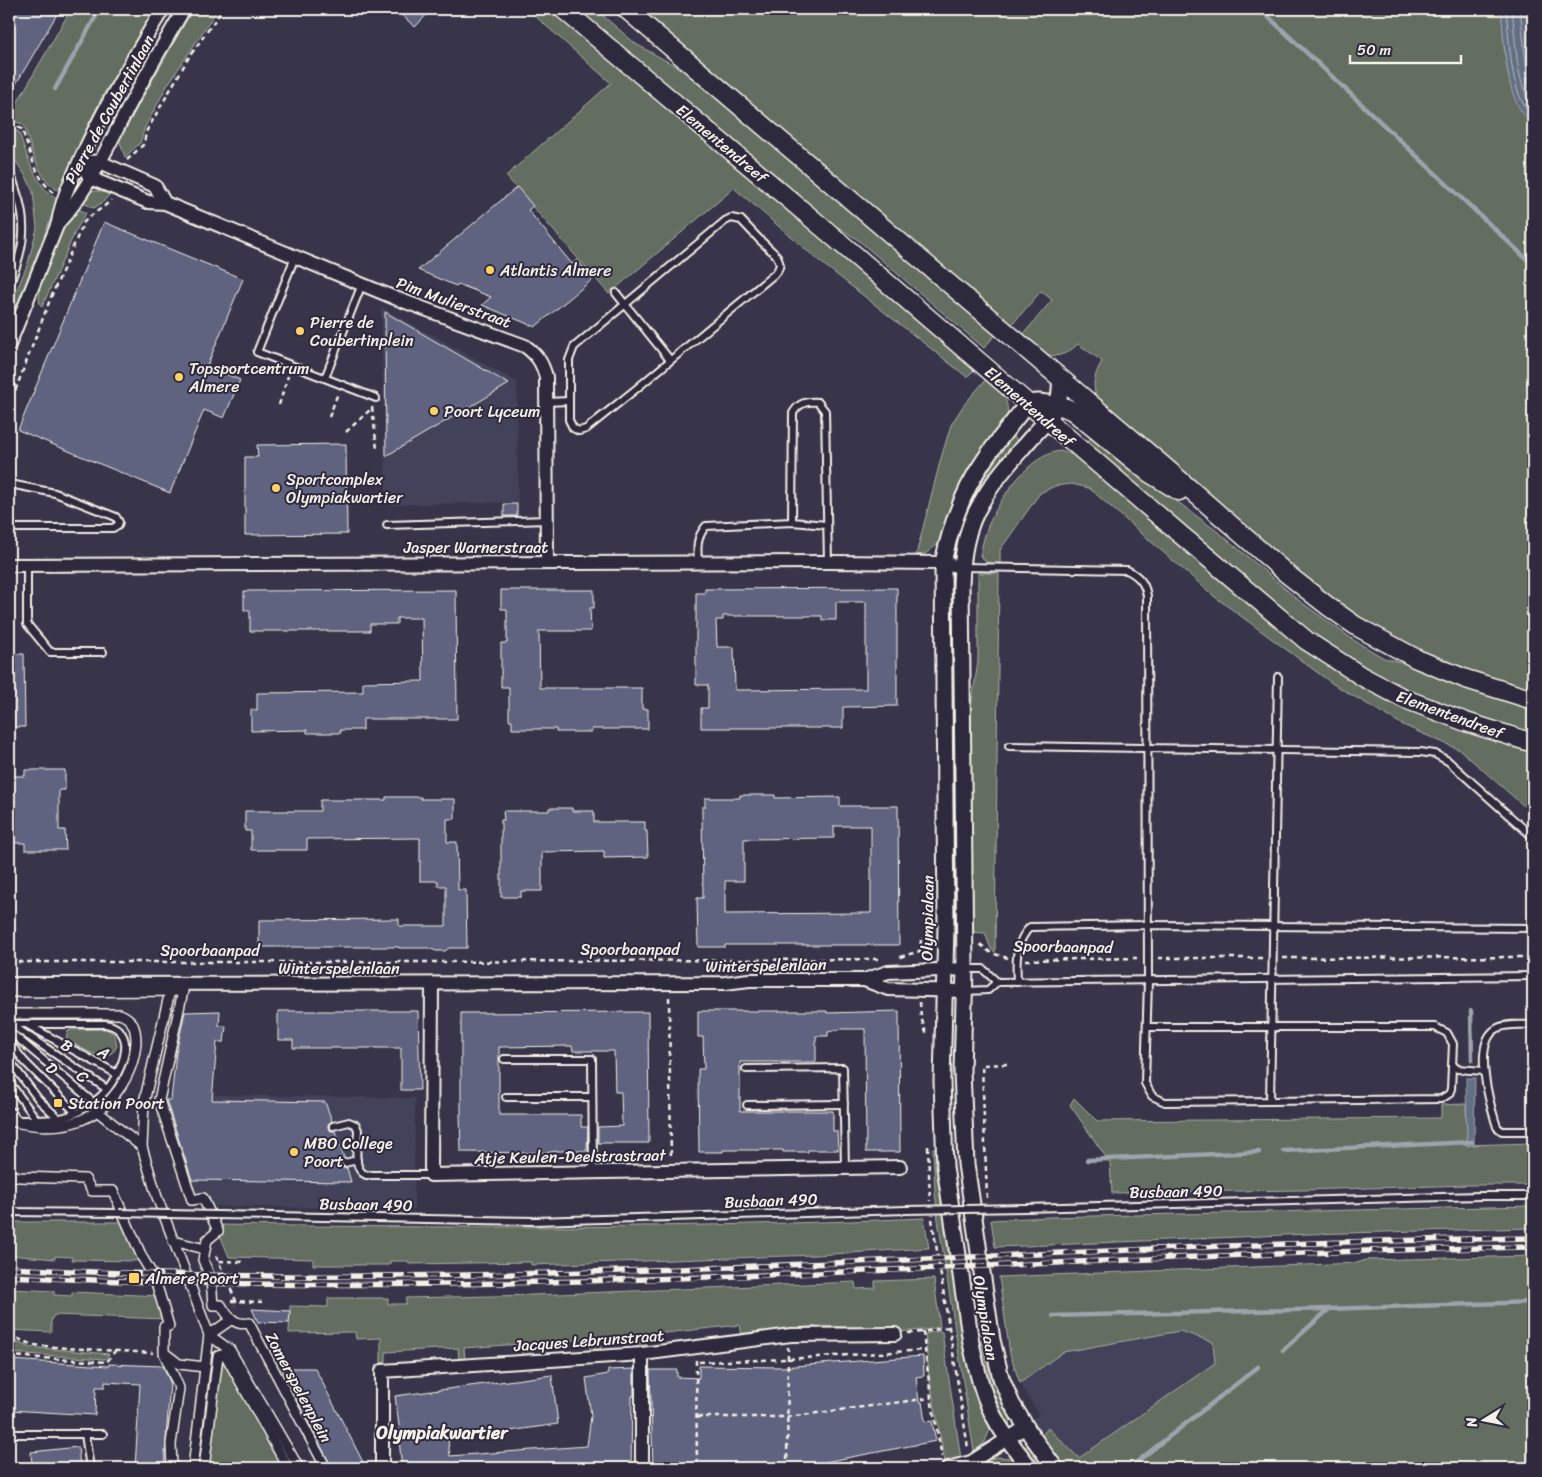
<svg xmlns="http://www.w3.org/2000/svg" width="1542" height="1477" font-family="Sriracha,sans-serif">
<rect width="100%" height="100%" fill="#38354a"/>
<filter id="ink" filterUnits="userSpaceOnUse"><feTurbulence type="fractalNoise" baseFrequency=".02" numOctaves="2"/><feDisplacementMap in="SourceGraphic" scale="10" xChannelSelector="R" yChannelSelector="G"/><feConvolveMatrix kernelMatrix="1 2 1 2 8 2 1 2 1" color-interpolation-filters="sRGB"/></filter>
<g filter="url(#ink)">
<g fill="#43435a">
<polygon points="381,307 517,382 518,502 386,505"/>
<polygon points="155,1094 415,1098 414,1209 191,1206"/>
<polygon points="1180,1331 1213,1342 1215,1363 1079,1458 1048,1428 1042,1435 1032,1418 1039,1415 1020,1383 1063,1352"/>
</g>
<g fill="#646d61" stroke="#acafa4">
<path d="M71,9H154L102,97L82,138L61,192C38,181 31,148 24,125L9,119V117Z"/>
<polygon points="193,9 218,9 167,86 145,127 140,143 125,157 119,139"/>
<polygon points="527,9 554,9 976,368 967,377 818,260 734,188 609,294 506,176 611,83"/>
<polygon points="577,9 595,9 636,44 688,73 996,334 984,348 857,239 817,214"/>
<path d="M637,9H1501C1505,46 1503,97 1533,123V691L1466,670L1419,652L1357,618L1309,582L1097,399C1091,384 1095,374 1102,361L1078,344C1054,366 1042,353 1021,337L1052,300L1041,291L1010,327Z"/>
<path d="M9,128L19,132C27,156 35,186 58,200L9,326V309L28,263L37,228L33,192L27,178L9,151Z"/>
<polygon points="90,191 98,191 110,194 103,202 94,208 79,201"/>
<path d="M75,207L86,213L75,232L42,307C28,293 67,224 75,207Z"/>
<path d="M987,378C1003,392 1011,400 1006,423L942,541L925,554L916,555L941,458L951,425L963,406Z"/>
<path d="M1094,434L1158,487L1222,535L1301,602L1355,641L1384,658L1412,665L1533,707V734C1479,717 1422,702 1373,674C1349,660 1325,644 1303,627L1086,443Z"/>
<polygon points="1011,435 1021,443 964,531 957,529 974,486"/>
<path d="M1060,451L1077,456L1294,639L1533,750V814L1460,750L1403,725L1333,684L1215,597L1089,488L1072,484L1055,486L1040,493L1000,550V564L988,563L980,556C982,546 984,536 988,526C1000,499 1028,455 1060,451Z"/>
<polygon points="978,573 999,573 995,952 991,949 985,933 969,932 969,721 978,661"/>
<polygon points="951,601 957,601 959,933 952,933"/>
<path d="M106,1029L115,1035L117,1046C107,1068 79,1046 66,1039L68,1031L71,1030Z"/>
<polygon points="1074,1098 1097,1121 1441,1118 1441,1105 1466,1104 1467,1145 1533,1143 1533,1185 1469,1185 1302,1190 1112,1193 1110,1163 1070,1105"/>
<polygon points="933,1148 939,1148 943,1185 940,1186 964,1344 991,1427 985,1442 974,1452 938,1220 935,1191"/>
<polygon points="1533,1206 1533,1228 1308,1234 1025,1246 995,1247 991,1220 1049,1217"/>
<path d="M924,1218L929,1248L816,1255L531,1265V1262L409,1264L408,1261H390V1265H313V1259L229,1257L216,1225C452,1228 688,1229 924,1218Z"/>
<polygon points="9,1222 126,1222 141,1261 72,1260 72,1257 55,1256 55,1259 9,1255"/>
<polygon points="1533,1256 1533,1463 1513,1468 1060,1468 1040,1438 1048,1428 1079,1458 1215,1363 1213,1342 1180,1331 1063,1352 1020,1383 1010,1354 999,1277 1357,1263 1366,1260"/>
<polygon points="934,1279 940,1327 925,1330 895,1332 895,1328 816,1326 742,1335 740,1325 646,1335 646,1345 636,1346 634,1336 600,1338 601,1349 590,1350 589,1339 533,1343 533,1354 522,1355 521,1344 464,1348 465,1359 459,1359 458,1348 386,1352 386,1362 381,1363 381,1338 356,1339 355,1332 289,1333 290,1306 328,1307 328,1298 388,1298 388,1304 406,1304 406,1298 534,1295 855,1282 856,1289 875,1288 875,1281"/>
<polygon points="9,1289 54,1291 54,1295 72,1296 72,1292 159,1296 167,1319 54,1315 51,1320 51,1332 9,1330"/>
<polygon points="938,1331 942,1332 961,1459 945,1462 929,1376 925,1334"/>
<polygon points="9,1339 29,1347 109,1354 106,1359 9,1353"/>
<polygon points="981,1341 991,1379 1002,1393 1011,1413 1010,1422 1008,1428 994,1408 975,1342"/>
<polygon points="225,1354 288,1468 204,1468 218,1356"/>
<path d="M1020,1445C1035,1447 1041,1457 1050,1468H1034Z"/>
<polygon points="996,1457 1011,1458 1022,1468 979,1468 978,1465"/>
</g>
<g fill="#646f84" stroke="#9ea3ac">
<path d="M1501,9H1533V123C1526,117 1520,111 1516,102C1505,77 1504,37 1501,9Z"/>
<polygon points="1466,1078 1475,1078 1474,1145 1467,1146"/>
</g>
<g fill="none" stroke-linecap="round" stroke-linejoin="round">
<g stroke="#babdc0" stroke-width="1">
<path d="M1506,9C1510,40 1509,95 1533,117"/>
<path d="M1512,9C1516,40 1515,82 1533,108"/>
<polyline points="1520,9 1528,80 1533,95"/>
</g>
<g stroke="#9ea3ac" stroke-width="4.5">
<polyline points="1260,9 1533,265"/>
<polyline points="55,89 100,9"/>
<polyline points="1471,1011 1472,1060"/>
<polyline points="1283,1151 1472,1142"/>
<polyline points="1087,1160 1259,1152"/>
<polyline points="1053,1316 1328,1309 1533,1302"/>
<polyline points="1283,1350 1328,1310"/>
<polyline points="1129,1468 1258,1367"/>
</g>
</g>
<g fill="#5e6380" stroke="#f4f1e8" fill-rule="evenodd">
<polygon points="18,9 60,9 9,96 9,24"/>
<polygon points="395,9 432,9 415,27"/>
<polygon points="517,187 533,206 528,210 572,264 577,260 593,279 535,327 482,305 491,297 458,284 456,286 418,270"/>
<polygon points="104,222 243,279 207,366 240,380 224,418 204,410 170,493 18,430"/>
<polygon points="385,312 509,384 386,456"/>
<polygon points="346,444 347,534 245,535 245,457 258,457 257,445"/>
<rect x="504" y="504" width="13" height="12"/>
<path d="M897,588V706L843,707V728H701V708H708V685H696V593H705V589ZM836,602H866V689L735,690L734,647H717L716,620H723V616H822V620H836Z"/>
<polygon points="456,590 457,719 363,719 363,730 340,730 341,733 307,733 307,730 251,731 251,710 257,710 257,693 363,692 363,682 423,681 422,618 397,618 397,624 370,624 370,631 250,631 250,610 244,610 244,591"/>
<polygon points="501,590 594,590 594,608 590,608 591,631 539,631 540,688 642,688 642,709 648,709 648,729 592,729 592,732 556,732 556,729 512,729 512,720 509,720 509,687 501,687 501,643 507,643 507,609 501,609"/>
<polygon points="9,654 24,654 25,727 9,727"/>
<polygon points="25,770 65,770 65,790 59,790 59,830 65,830 66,850 25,850 25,843 9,843 9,776 25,776"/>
<path d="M740,795H775V798L840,797V806H898L899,945H725V947H698L697,898H703L702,807H705V798H740ZM834,826H871V913L725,914V881H744V839L834,838Z"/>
<polygon points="386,797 421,797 421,799 455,799 455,819 447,819 447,842 457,842 458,890 466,890 467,948 449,948 445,951 436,951 429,948 399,948 399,947 259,947 259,920 399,919 399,926 446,926 446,886 438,886 438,881 420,881 420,838 307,839 307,850 251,850 251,831 245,831 245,811 320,811 320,800 386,800"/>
<polygon points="549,808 572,808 572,811 594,811 594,822 645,822 645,831 647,831 648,857 604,858 604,851 542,852 542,891 521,891 521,897 501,897 501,820 504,820 503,811 549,811"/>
<polygon points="220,1011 219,1026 226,1026 224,1042 217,1042 212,1100 325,1102 332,1121 328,1124 328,1128 331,1131 335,1131 344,1158 340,1161 340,1165 343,1168 347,1168 351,1182 192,1180 166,1100 171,1100 176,1053 185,1012"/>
<polygon points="278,1011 418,1011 420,1090 401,1090 401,1048 293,1048 293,1040 278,1040"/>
<polygon points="698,1011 827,1011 827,1013 899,1011 900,1152 866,1152 865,1029 841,1029 828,1032 828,1036 816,1036 816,1062 740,1062 740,1111 833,1111 833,1131 837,1131 838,1150 808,1150 808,1152 783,1152 783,1150 723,1150 723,1152 699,1152 698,1069 704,1069 703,1037 698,1037"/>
<polygon points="648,1012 649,1143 598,1143 598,1127 622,1126 621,1092 615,1092 614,1051 573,1051 572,1046 499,1047 499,1115 581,1115 581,1127 588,1127 587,1151 556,1151 546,1153 461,1152 460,1114 461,1114 461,1013"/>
<polygon points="252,1309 290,1311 289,1323 258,1322"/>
<polygon points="923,1356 924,1376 916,1377 919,1402 922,1402 925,1422 932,1421 936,1441 793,1468 653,1468 650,1370 677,1370 677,1377 699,1378 699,1366 782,1367"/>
<polygon points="9,1360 109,1366 109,1364 163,1366 170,1382 164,1468 135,1468 140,1384 105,1382 105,1387 96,1387 95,1415 9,1410"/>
<polygon points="281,1368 315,1368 366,1468 332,1468"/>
<polygon points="634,1369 634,1396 632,1396 631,1467 608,1467 608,1465 569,1468 402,1468 399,1440 401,1440 395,1396 552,1375 558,1424 448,1440 450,1456 587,1446 591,1416 586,1378 608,1374 608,1370"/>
<polygon points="78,1447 80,1468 32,1468 31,1452"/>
</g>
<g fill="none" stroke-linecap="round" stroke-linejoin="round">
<g stroke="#f4f1e8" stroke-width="10">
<g id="service">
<path d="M9,172C13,178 14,184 16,190C29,226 23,252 9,285"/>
<polygon points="731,218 741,220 759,239 777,256 780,265 777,272 636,389 586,429 579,431 573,428 569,420 569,360 574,347 725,221"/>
<polyline points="295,257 257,352 376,398"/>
<polyline points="616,293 670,360"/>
<polyline points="325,378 362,284"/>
<polyline points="546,402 569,401"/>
<path d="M792,522L793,413C799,403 806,401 818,402L825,411L828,562"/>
<polyline points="387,525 547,520"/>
<polyline points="9,528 113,528 118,525 119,522 116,517 55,493 10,484"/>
<path d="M698,562C697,547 696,538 706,526L792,522L827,525"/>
<polyline points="27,565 27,624 50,652 103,652"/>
<path d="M963,567L1127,570C1139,576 1145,583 1147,596L1148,981L1145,1083L1152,1096L1165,1102L1270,1101L1278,677"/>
<polyline points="1009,746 1420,752 1435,754 1448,761 1533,837"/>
<polyline points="966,969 983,969 997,982"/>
<path d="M1017,982C1016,962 1015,942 1030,927L1147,925L1533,928"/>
<polyline points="965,991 988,990 997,982 1533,976"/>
<path d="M9,1024H106C143,1032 118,1079 102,1095C94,1103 86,1108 76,1113C59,1121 39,1120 20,1120"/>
<polyline points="12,1025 107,1089"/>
<polyline points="28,1025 117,1074"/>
<path d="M1533,1025C1523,1025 1508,1023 1498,1028C1471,1041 1490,1105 1497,1127L1502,1131H1533"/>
<polyline points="1147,1027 1435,1027 1447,1033 1453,1044 1451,1089 1449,1094 1441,1099 1270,1101"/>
<polyline points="9,1031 93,1102"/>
<polyline points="9,1042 25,1062 76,1113"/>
<polyline points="504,1059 592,1059 593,1172"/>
<polyline points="9,1060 39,1100 58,1118"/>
<polyline points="1452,1064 1457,1069 1484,1071"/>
<polyline points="746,1069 843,1068 845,1168"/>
<polyline points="9,1082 37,1120"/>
<polyline points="506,1097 592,1097"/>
<polyline points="747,1105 844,1104"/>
<polyline points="9,1109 17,1119"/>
<path d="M333,1126L349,1122L356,1125L358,1130C358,1143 351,1169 366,1175H431"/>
<polyline points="345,1163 357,1160"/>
<polyline points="1025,1208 1480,1196 1533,1196"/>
<polyline points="9,1212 119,1213"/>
<polyline points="217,1215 535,1221 906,1210"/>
<polyline points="9,1434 103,1434"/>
<polyline points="85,1434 90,1468"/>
</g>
</g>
<g stroke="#f4f1e8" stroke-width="12">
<g id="pedestrian">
<polyline points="171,987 144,1102 142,1147 157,1197 209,1335 193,1468"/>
<polyline points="9,992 183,991 159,1100 192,1200 203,1198 218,1231 207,1240 203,1260 211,1279 155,1279 142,1257 113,1191 92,1191 85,1179 20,1177 9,1175"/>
<path d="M9,1014H120C133,1019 136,1028 136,1042C134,1075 112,1107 81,1120C58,1129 33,1126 9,1121"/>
<polyline points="97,1111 142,1147"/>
<polyline points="173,1241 205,1249"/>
<polyline points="158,1279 155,1279 169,1326 164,1327 164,1353 179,1388 171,1444 172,1468"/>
<path d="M206,1279H211L213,1305H221C228,1317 235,1326 249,1323L326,1468"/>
<polyline points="232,1319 209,1335 230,1350 299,1468"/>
<polyline points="166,1354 179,1364 205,1367"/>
<polyline points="204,1468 218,1356 225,1354 288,1468"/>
</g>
</g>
<g stroke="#f4f1e8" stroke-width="16">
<g id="minor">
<path d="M165,203L155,186L100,162L80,161L90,178L148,202L165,203L395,298L525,346C537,355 542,362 546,377L547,563"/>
<path d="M58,223C86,194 107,148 126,112C144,77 164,43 184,9"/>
<path d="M9,345L58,223C62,196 75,172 86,147C109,99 135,54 163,9"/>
<polyline points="9,565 828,562 943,563 961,567"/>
<polyline points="864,980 888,989 964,991"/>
<polyline points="9,984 725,983 749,980 864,980 888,972 965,969"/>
<polyline points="432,984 431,1175 900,1167"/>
<polyline points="642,1354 642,1468"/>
<polyline points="382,1468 382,1371 642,1354 791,1335 895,1334"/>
<polyline points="948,1468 971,1462 1026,1427"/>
</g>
</g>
<g stroke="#f4f1e8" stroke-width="19">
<g id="tertiary">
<path d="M1030,1468C1019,1454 1007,1439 998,1424C983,1399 977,1371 971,1343L945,1167L942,1081L946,927L943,563C950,528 964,489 985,459C998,440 1013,422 1028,403L1038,402L1057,404"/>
<path d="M1055,1468L1031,1435L1012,1404L1001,1378L992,1340L966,1164L962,1071L965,969L961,585C962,556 966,528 981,503C994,479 1013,459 1030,439C1040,428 1053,416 1058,402C1060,394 1061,387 1060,379"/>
</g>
</g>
<g stroke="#f4f1e8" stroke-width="21">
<g id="secondary">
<polyline points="563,9 829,233 1180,534 1307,641 1363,677 1405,699 1466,722 1533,743"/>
<polyline points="626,9 1166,468 1287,574 1329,607 1356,626 1417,659 1466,679 1533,700"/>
<polyline points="1057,404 1073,411 1148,472 1179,491"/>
</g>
</g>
<g stroke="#f4f1e8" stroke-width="2.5" stroke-dasharray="5 4" stroke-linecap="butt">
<path d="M9,124L22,129C29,149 35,178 53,192"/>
<polyline points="127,160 144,144 146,132 189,57 223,9"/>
<polyline points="246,367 251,360"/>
<polyline points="279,405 288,376"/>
<path d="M9,407L51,297L84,222C92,213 103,209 111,200"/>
<polyline points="372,407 377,449"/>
<polyline points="329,417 338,393"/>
<polyline points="346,432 372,408"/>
<polyline points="980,944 991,953 1008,958"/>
<polyline points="900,957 920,951 921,940 931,938"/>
<polyline points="1158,958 1262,958"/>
<polyline points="1283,958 1533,957"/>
<polyline points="1025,960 1137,958"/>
<polyline points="9,962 432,962 882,959"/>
<polyline points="669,997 671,1159"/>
<polyline points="920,1002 921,1017 927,1036"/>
<polyline points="928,1146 930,1201"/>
<polyline points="987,1198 982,1065 1008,1064"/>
<polyline points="932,1219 968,1448"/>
<polyline points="216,1256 236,1301 235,1306"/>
<polyline points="219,1261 245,1262"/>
<polyline points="231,1301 262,1302"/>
<polyline points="923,1332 925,1350"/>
<polyline points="908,1333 923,1332 949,1327"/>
<polyline points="9,1335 33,1345 66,1348 153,1353"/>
<polyline points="9,1356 107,1362 115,1351"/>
<polyline points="696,1360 697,1468"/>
<polyline points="699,1362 788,1359 925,1350 931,1398 942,1457"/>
<polyline points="697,1417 787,1417 931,1398"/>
<polyline points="787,1468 788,1347"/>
</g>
<use href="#service" stroke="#2f2a3d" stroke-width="6"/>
<use href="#pedestrian" stroke="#2f2a3d" stroke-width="9"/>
<use href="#minor" stroke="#2f2a3d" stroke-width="12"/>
<use href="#tertiary" stroke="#2f2a3d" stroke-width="15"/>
<use href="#secondary" stroke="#2f2a3d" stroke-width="18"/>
<g stroke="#f4f1e8" stroke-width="5.5">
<g id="rail">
<path d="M9,1268C517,1296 1025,1244 1533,1238"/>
<path d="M9,1276C517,1304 1025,1255 1533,1247"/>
</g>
</g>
<use href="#rail" stroke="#2f2a3d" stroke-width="4" stroke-dasharray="11" stroke-linecap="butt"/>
<g stroke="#f4f1e8" stroke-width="10" stroke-linecap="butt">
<g id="service-bridge">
<polyline points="906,1210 1025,1208"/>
<polyline points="119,1213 217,1215"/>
</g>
</g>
<use href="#service-bridge" stroke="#2f2a3d" stroke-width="6"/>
</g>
</g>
<g fill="#ffd166" stroke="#2f2a3d" stroke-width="2">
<circle cx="490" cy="270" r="5"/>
<circle cx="300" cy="331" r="5"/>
<circle cx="179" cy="377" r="5"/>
<circle cx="434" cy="411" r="5"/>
<circle cx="276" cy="488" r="5"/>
<rect x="53" y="1098" width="10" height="10" rx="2.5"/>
<circle cx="294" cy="1152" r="5"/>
<rect x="128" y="1272" width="12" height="12" rx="2.5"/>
</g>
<g text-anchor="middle" stroke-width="4" stroke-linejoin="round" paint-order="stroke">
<g font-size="16" fill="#f4f1e8" stroke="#2f2a3d">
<text transform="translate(109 109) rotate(-61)" y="6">Pierre de Coubertinlaan</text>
<text transform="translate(722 143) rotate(40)" y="6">Elementendreef</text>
<text transform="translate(454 302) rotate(20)" y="6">Pim Mulierstraat</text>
<text transform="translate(1030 406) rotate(41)" y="6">Elementendreef</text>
<text x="476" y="553">Jasper Warnerstraat</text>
<text transform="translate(1450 714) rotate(20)" y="6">Elementendreef</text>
<text transform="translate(927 918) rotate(-89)" y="6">Olympialaan</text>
<text transform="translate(1063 946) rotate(1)" y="6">Spoorbaanpad</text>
<text x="630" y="955">Spoorbaanpad</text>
<text x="210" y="956">Spoorbaanpad</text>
<text transform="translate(766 965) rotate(-1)" y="6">Winterspelenlaan</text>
<text x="339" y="974">Winterspelenlaan</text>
<text transform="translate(67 1045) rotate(34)" y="6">B</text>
<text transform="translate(104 1052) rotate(29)" y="6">A</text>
<text transform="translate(52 1068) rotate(45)" y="6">D</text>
<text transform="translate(83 1076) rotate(40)" y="6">C</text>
<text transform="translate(570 1156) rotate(-1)" y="6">Atje Keulen-Deelstrastraat</text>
<text transform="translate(1176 1191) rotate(-1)" y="6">Busbaan 490</text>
<text transform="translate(771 1200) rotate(-2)" y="6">Busbaan 490</text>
<text transform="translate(366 1204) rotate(1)" y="6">Busbaan 490</text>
<text transform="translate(986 1318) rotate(81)" y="6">Olympialaan</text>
<text transform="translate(589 1340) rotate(-4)" y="6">Jacques Lebrunstraat</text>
<text transform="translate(299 1387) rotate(62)" y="6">Zomerspelenplein</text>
</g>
<g font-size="16" fill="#f4f1e8" stroke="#2f2a3d" text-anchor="start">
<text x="500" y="276">Atlantis Almere</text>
<text x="310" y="328">Pierre de<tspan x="310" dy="18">Coubertinplein</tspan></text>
<text x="189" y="374">Topsportcentrum<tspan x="189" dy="18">Almere</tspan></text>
<text x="444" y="417">Poort Lyceum</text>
<text x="286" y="485">Sportcomplex<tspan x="286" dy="18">Olympiakwartier</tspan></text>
<text x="68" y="1109">Station Poort</text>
<text x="304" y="1149">MBO College<tspan x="304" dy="18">Poort</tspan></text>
<text x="145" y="1284">Almere Poort</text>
</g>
<g font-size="18" font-weight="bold" fill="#f4f1e8" stroke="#2f2a3d">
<text x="442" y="1439">Olympiakwartier</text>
</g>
</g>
<rect width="1542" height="1477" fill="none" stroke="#2f2a3d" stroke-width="30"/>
<rect x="15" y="15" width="1512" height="1447" fill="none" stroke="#f4f1e8" stroke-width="2" filter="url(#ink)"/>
<g transform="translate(1484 1420) rotate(260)" stroke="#2f2a3d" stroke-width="4" paint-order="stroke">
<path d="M0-4L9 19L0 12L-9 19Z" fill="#f4f1e8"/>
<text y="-8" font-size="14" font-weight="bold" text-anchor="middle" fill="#f4f1e8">N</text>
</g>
<path d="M1350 55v8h111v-8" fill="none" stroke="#f4f1e8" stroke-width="2.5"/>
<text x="1357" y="55" font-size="15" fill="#f4f1e8" stroke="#2f2a3d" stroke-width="4" paint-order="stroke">50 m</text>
</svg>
